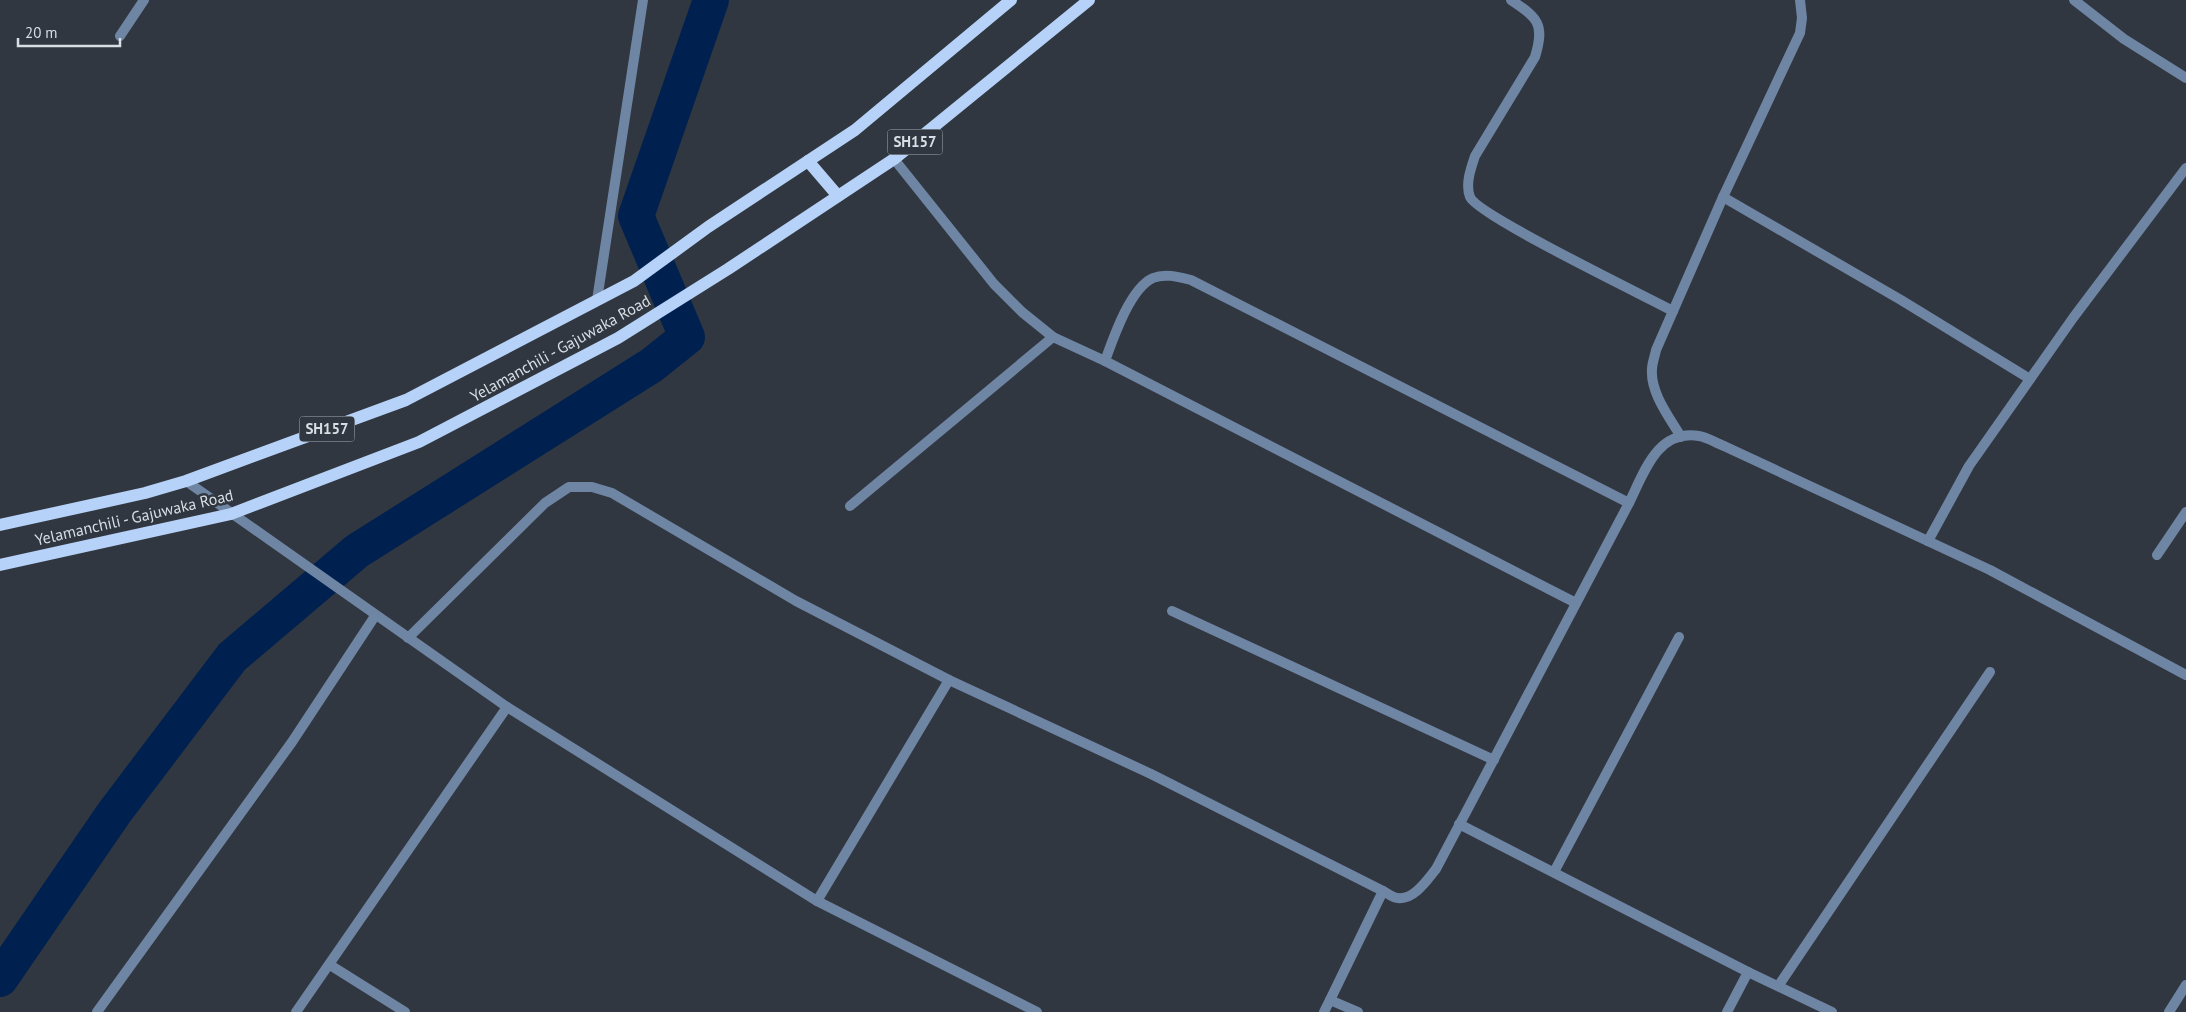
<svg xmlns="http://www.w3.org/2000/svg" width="2186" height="1012" font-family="'PT Sans',sans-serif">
<rect width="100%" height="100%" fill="#303740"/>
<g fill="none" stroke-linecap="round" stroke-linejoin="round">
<polyline stroke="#002150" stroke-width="36" points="0,979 114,813 232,657 357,551 652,365 687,337 636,216 711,0"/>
<g stroke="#6f85a4" stroke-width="10">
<path d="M1511,0C1538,18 1545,24 1535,57L1475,156C1471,168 1465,184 1470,197C1477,215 1645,296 1673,311"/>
<polyline points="2074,0 2124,39 2186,78"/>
<polyline points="120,36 144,0"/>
<path d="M894,159L994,284L1022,312L1053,337L1105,361C1113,339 1130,288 1153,278C1165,273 1179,277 1191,280L1629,503C1644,473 1657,429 1699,436C1707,437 1716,443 1724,446L1990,570L2186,675"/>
<polyline points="1723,197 1901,300 2030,379"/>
<polyline points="597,300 643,0"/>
<polyline points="1105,361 1576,603"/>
<path d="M1681,437C1670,418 1650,393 1652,369C1652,363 1655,356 1656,350L1723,197L1800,33L1802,18L1800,0"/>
<polyline points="186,481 507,707 817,901 1037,1012"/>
<polyline points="850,506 1053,337"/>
<polyline points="1928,541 1969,466 2073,318 2186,168"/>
<polyline points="2157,555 2186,512"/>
<polyline points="1172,611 1494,760"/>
<polyline points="408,638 545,503 569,487 592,487 612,493 796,601 949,680"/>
<polyline points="1459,824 1748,972 1832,1012"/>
<polyline points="1554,872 1679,637"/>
<path d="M1383,891C1387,893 1393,898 1398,898C1414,900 1427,880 1436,869L1629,503"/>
<polyline points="817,901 949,680 1151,774 1383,891 1330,1000"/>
<polyline points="330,965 405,1012"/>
<polyline points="1779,985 1990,672"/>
<polyline points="97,1012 292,742 375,616"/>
<polyline points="296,1012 507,707"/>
<polyline points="1324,1012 1330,1000 1358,1012"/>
<polyline points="1727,1012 1748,972"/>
<polyline points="2169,1012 2186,985"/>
</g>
<g stroke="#b7d2f8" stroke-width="12">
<polyline points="808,161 838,196"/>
<polyline points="0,525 145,493 186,481 406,400 634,281 708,227 855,130 1011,0"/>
<polyline points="0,565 231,514 419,442 618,338 728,269 894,159 1089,0"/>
</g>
</g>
<g text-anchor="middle" stroke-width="5" stroke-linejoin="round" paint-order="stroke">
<g fill="#303740" stroke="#a6acb3" stroke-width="1">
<rect x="887.5" y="129.5" width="55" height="25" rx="4"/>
<rect x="299.5" y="416.5" width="55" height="25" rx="4"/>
</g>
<g font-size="15" font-weight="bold" fill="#d9dee4">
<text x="915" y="147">SH157</text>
<text x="327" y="434">SH157</text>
</g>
<g font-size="16" fill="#d9dee4" stroke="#303740">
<text transform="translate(560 348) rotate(-29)" y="6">Yelamanchili - Gajuwaka Road</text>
<text transform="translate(134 517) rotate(-13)" y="6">Yelamanchili - Gajuwaka Road</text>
</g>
</g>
<path d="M18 38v8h102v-8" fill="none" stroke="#d9dee4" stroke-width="2.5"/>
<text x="25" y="38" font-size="15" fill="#d9dee4" stroke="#303740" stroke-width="4" paint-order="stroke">20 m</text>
</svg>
